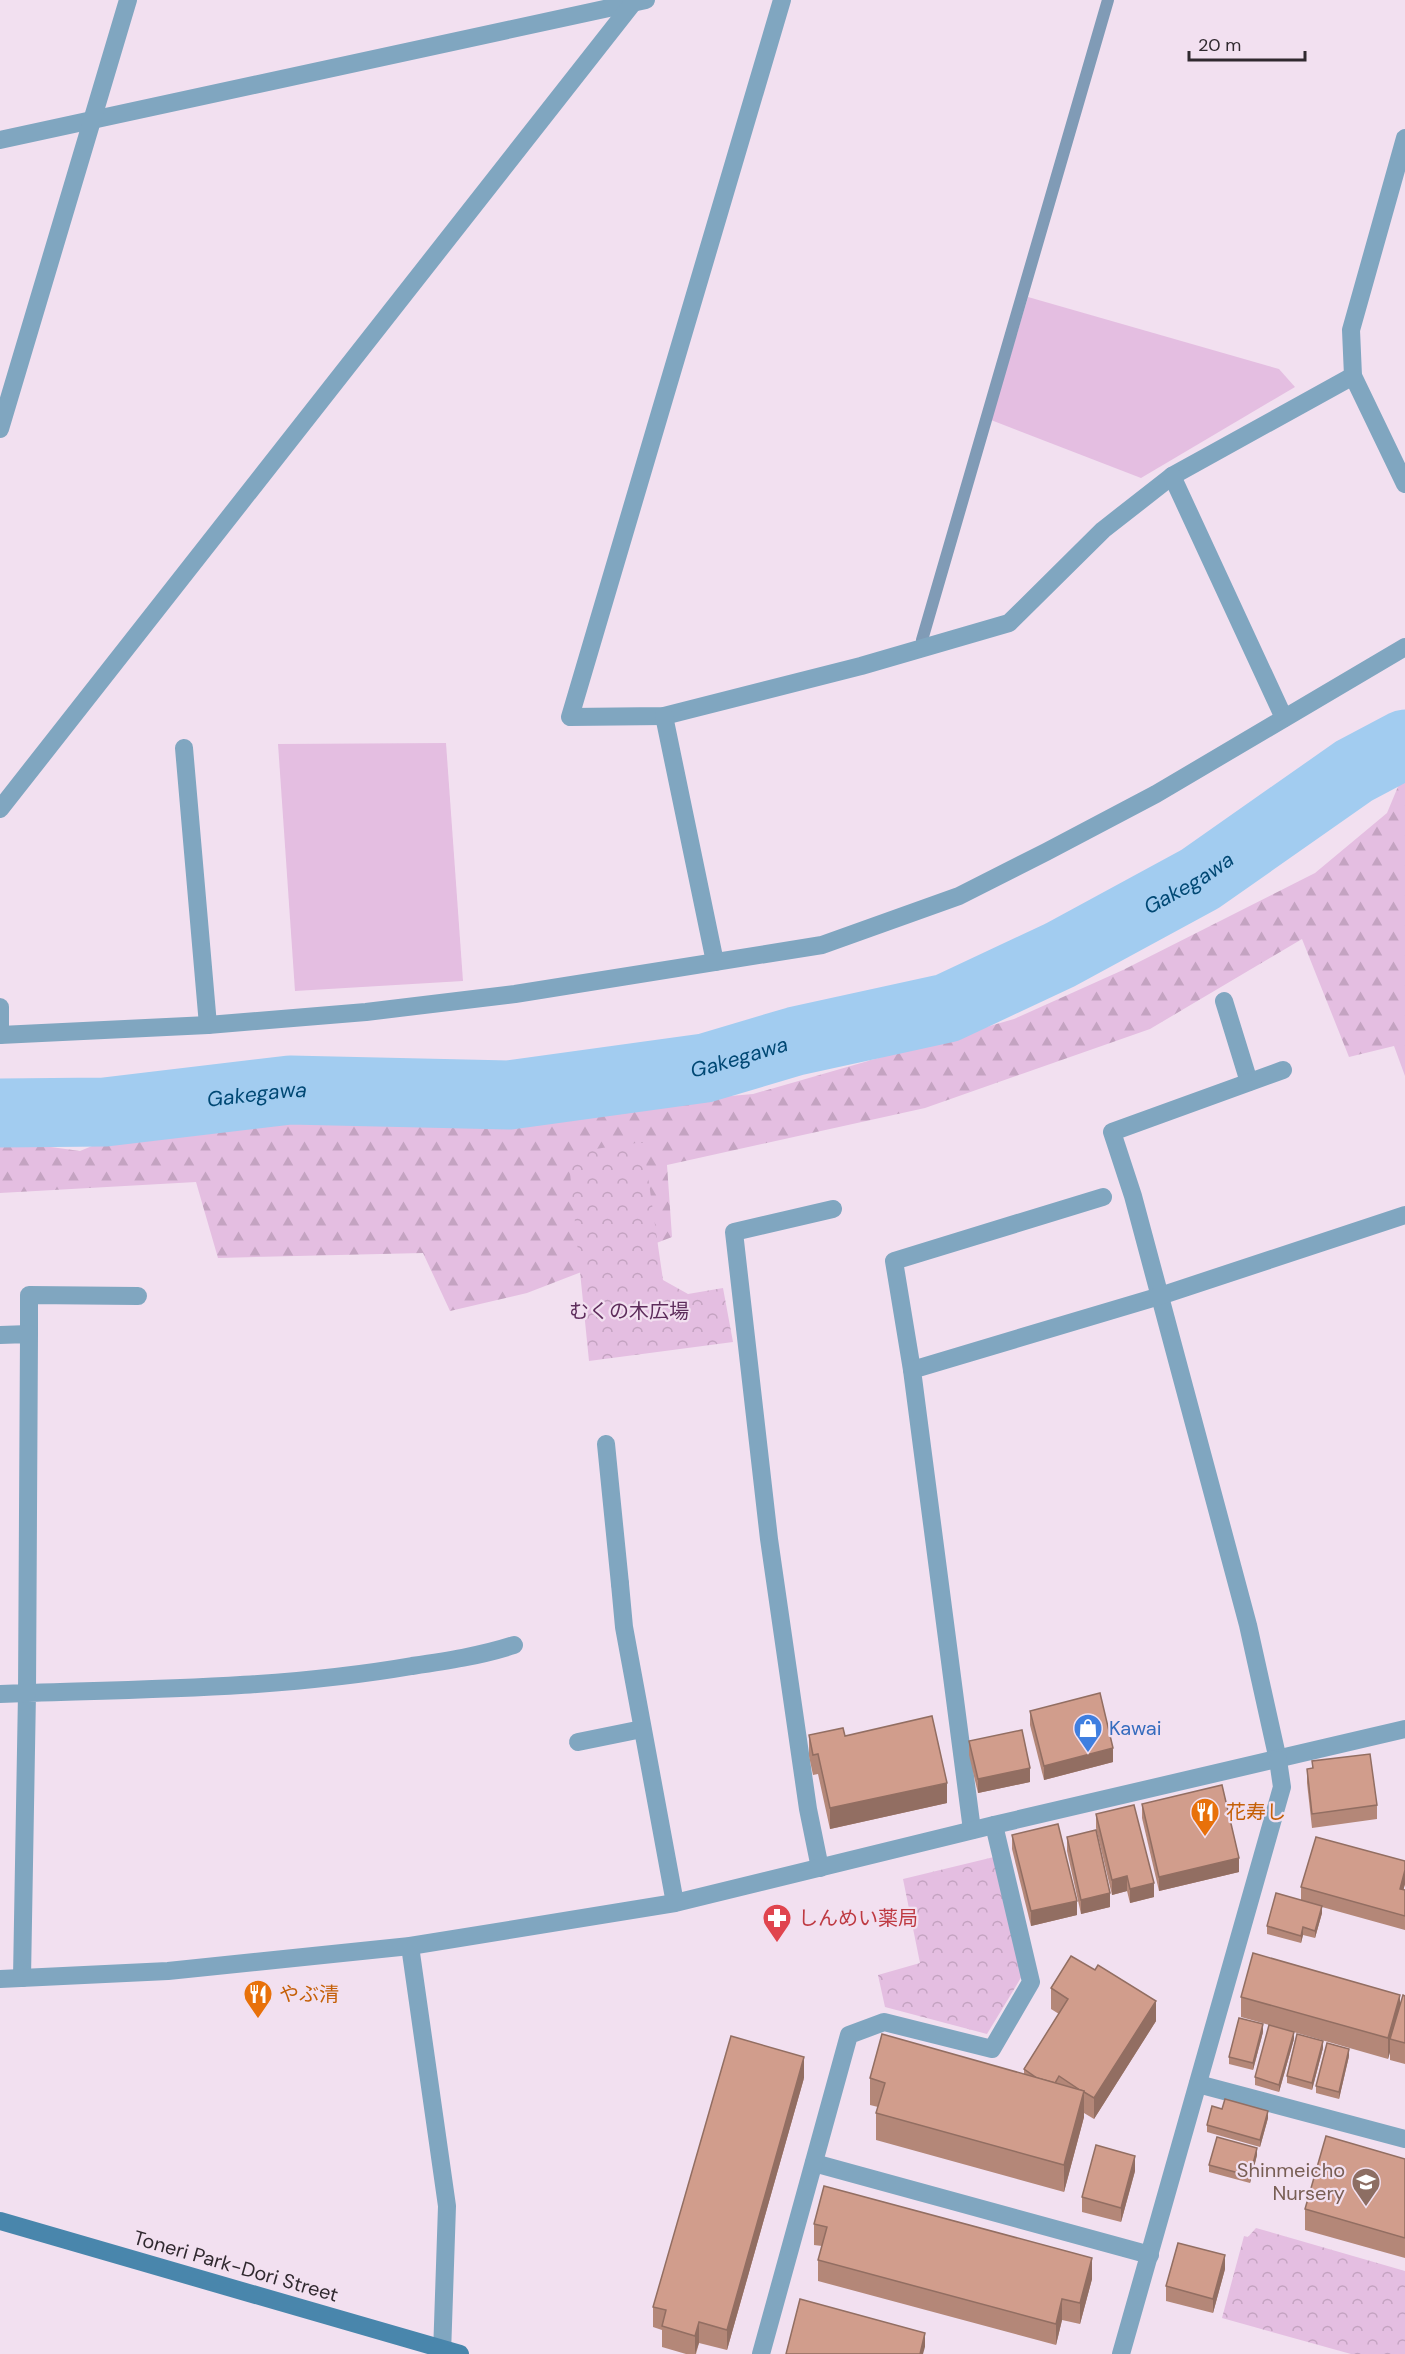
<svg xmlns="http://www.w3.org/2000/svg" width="1405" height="2354" font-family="'DM Sans','Noto Sans JP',sans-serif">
<defs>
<pattern id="forest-firs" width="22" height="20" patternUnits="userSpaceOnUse" patternTransform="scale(1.5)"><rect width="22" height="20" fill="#e4bee1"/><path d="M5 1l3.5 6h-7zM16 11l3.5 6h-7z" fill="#c4a3c1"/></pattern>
<pattern id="park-crowns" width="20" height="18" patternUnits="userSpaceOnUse" patternTransform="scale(1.5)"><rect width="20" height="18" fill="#e4bee1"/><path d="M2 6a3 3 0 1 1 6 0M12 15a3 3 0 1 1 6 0" fill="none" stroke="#c4a3c1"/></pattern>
</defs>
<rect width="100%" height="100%" fill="#f2e0f0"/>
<g fill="#e4bee1">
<polygon points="1028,297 1279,369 1295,387 1141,478 991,420"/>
<polygon points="446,743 463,981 295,991 278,744"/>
</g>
<polygon fill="url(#forest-firs)" points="1405,775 1405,1076 1394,1046 1349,1057 1302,939 1150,1029 925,1108 667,1165 672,1237 527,1293 450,1311 423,1253 218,1258 196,1182 0,1193 0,1140 80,1151 150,1122 445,1109 608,1107 753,1094 1014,1019 1123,970 1315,873 1387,813 1402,777"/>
<g fill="url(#park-crowns)">
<polygon points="643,1142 663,1280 688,1294 723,1288 733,1342 589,1361 568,1153"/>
<polygon points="994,1857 1022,1976 987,2034 885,2007 878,1975 920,1963 903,1879"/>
<polygon points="1256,2228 1405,2271 1405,2354 1351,2354 1222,2318 1244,2236 1248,2237"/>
</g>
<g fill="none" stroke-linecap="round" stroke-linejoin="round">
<polyline stroke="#809bb6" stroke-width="12" points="922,640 1108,0"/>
<path stroke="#a2ccf0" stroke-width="69" id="s1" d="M0,1113L105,1112L290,1090L509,1095L705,1068L796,1041L947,1008L1060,955L1200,879L1354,771L1405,744"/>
<g stroke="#80a6c0" stroke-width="18">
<polyline points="1224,1001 1249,1082"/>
<polyline points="29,1334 29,1295 138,1296"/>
<polyline points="912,1370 894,1261 1103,1197"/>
<polyline points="606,1444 620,1584"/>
<polyline points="578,1742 642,1729"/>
<polyline points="1278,1760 1248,1625 1133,1196 1112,1132 1283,1070"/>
<polyline points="972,1830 912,1370 1160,1296 1405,1215"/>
<polyline points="820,1868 808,1809 769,1539 734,1232 833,1209"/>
<path d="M22,1978L27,1693C155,1689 285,1688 412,1666C446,1661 480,1656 514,1645"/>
<polyline points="1198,2084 1405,2139"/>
<polyline points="814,2163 1150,2255"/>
<polyline points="761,2354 849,2035 884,2022 992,2049 1031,1982 994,1825"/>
</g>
<g stroke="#80a6c0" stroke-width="18">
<polyline points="782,0 570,717 664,716 861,666 1009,623 1103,530 1172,476 1353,376"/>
<polyline points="1405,138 1351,330 1353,376 1405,484"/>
<polyline points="0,140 646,0"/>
<polyline points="0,429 128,0"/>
<polyline points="1172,476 1284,718"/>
<polyline points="664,716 715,962"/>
<polyline points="184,748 208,1025"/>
<polyline points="0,809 633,3"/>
<polyline points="0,1007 0,1035"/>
<polyline points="0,1035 208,1025 366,1012 515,994 822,945 959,896 1046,852 1156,794 1405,647"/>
<polyline points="0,1335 29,1334 27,1693 0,1694"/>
<polyline points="620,1584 624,1627 675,1903"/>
<polyline points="410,1946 447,2206 442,2354"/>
<polyline points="0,1979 168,1971 410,1946 675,1903 994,1825 1405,1729"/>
<polyline points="1121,2354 1282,1787 1278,1760"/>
</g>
<polyline stroke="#4986ac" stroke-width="18" points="0,2221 460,2354"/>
</g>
<g fill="#b48778">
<polygon points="1030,1711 1113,1762 1044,1780 1030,1725"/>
<polygon points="809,1735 845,1736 947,1803 830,1829 818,1774 813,1775 809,1756"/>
<polygon points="969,1741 1030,1782 978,1793 969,1755"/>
<polygon points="1312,1761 1377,1805 1377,1819 1312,1828 1307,1783 1307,1769 1312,1768"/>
<polygon points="1142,1804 1239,1872 1159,1891 1142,1818"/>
<polygon points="1096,1814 1154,1897 1130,1903 1127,1891 1112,1895 1096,1828"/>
<polygon points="1012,1835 1077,1915 1031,1926 1012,1849"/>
<polygon points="1067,1837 1110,1907 1081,1914 1067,1851"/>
<polygon points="1405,1861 1405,1884 1403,1890 1405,1890 1405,1930 1322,1907 1322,1913 1315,1938 1303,1935 1301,1943 1267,1934 1267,1926 1301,1900 1301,1887"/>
<polygon points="1051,1988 1156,2021 1094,2119 1084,2113 1084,2117 1064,2192 876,2140 876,2113 878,2107 870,2105 870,2078 1024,2074 1024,2069 1059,2014 1051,2009"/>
<polygon points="1405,1996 1405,2064 1390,2060 1390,2052 1388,2059 1241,2017 1241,1997 1400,2003"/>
<polygon points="1263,2032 1253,2070 1229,2064 1229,2057"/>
<polygon points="1294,2039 1279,2092 1255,2085 1255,2077"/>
<polygon points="1323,2048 1312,2090 1287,2083 1287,2076"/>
<polygon points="1349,2056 1339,2099 1316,2093 1316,2086"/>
<polygon points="804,2078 727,2350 699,2343 696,2354 686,2354 662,2347 662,2330 653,2327 653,2307"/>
<polygon points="1268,2118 1260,2147 1207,2132 1207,2125"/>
<polygon points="1257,2155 1250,2183 1209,2172 1209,2165"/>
<polygon points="1405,2159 1405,2258 1305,2230 1305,2209"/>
<polygon points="1135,2171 1121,2222 1082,2212 1082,2197"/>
<polygon points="814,2224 1092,2279 1080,2324 1062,2320 1056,2345 818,2281 818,2260 822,2246 814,2245"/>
<polygon points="1225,2269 1213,2313 1166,2301 1166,2286"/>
</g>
<g fill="#926e62">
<polygon points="1113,1748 1113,1762 1044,1780 1044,1766"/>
<polygon points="1030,1768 1030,1782 978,1793 978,1779"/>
<polygon points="947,1783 947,1803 830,1829 830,1808"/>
<polygon points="1239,1858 1239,1872 1159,1891 1159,1877"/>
<polygon points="1405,1870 1405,1884 1400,1903 1400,1889"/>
<polygon points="1127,1876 1127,1891 1112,1895 1112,1880"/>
<polygon points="1154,1883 1154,1897 1130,1903 1130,1889"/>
<polygon points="1110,1893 1110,1907 1081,1914 1081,1900"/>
<polygon points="1077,1901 1077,1915 1031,1926 1031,1911"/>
<polygon points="1322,1906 1322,1913 1315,1938 1315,1931"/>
<polygon points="1303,1927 1303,1935 1301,1943 1301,1936"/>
<polygon points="1400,1995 1400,2015 1390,2039 1390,2052 1388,2059 1388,2038"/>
<polygon points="1156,2001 1156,2021 1094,2119 1094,2098"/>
<polygon points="1263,2024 1263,2032 1253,2070 1253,2063"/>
<polygon points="1294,2032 1294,2039 1279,2092 1279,2085"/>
<polygon points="1323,2041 1323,2048 1312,2090 1312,2083"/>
<polygon points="1349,2049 1349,2056 1339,2099 1339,2092"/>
<polygon points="804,2057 804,2078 727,2350 727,2330"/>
<polygon points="1084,2091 1084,2117 1064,2192 1064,2165"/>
<polygon points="1268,2111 1268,2118 1260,2147 1260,2140"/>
<polygon points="1257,2148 1257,2155 1250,2183 1250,2176"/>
<polygon points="1135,2156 1135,2171 1121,2222 1121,2208"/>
<polygon points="1225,2255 1225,2269 1213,2313 1213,2299"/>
<polygon points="1092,2258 1092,2279 1080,2324 1080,2303"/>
<polygon points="1062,2299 1062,2320 1056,2345 1056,2324"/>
<polygon points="699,2322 699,2343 695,2354 695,2336"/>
<polygon points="925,2333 925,2347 923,2354 920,2354"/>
</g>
<g fill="#d19d8c" stroke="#926e62" stroke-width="1.5">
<polygon points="1100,1693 1113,1748 1044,1766 1030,1711"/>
<polygon points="932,1716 947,1783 830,1808 818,1754 813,1755 809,1735 843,1728 845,1736"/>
<polygon points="1022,1730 1030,1768 978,1779 969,1741"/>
<polygon points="1370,1754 1377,1805 1312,1814 1307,1769 1313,1768 1312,1761"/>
<polygon points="1222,1785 1239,1858 1159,1877 1142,1804"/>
<polygon points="1134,1805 1154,1883 1130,1889 1127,1876 1112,1880 1096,1814"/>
<polygon points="1058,1824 1077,1901 1031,1911 1012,1835"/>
<polygon points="1096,1830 1110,1893 1081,1900 1067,1837"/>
<polygon points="1316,1837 1405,1861 1405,1870 1400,1889 1405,1890 1405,1916 1301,1887"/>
<polygon points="1276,1893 1322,1906 1315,1931 1303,1927 1301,1936 1267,1926"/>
<polygon points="1253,1953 1400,1995 1388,2038 1241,1997"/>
<polygon points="1071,1956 1095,1970 1098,1965 1156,2001 1094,2098 1084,2092 1084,2091 1080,2090 1059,2076 1055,2083 1037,2078 1024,2069 1068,1999 1051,1988"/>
<polygon points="1403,1995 1405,1996 1405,2043 1390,2039"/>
<polygon points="1239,2018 1263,2024 1253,2063 1229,2057"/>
<polygon points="1269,2025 1294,2032 1279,2085 1255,2077"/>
<polygon points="882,2034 1084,2091 1064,2165 876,2113 885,2083 870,2078"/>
<polygon points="1297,2034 1323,2041 1312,2083 1287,2076"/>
<polygon points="731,2036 804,2057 727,2330 699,2322 695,2336 662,2326 666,2310 653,2307"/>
<polygon points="1327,2043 1349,2049 1339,2092 1316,2086"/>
<polygon points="1225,2099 1268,2111 1260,2140 1207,2125 1212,2106 1222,2109"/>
<polygon points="1326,2136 1405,2159 1405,2238 1305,2209"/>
<polygon points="1217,2137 1257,2148 1250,2176 1209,2165"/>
<polygon points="1096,2145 1135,2156 1121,2208 1082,2197"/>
<polygon points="824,2186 1092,2258 1080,2303 1062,2299 1056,2324 818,2260 827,2227 814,2224"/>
<polygon points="1178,2243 1225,2255 1213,2299 1166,2286"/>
<polygon points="800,2299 925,2333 920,2354 786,2354"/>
</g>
<defs>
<g id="shop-pin" transform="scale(1.5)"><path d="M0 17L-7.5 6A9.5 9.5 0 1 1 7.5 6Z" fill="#3f7fe0" stroke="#f2e0f0"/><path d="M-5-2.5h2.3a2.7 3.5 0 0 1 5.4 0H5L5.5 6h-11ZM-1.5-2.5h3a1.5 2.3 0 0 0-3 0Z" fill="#fff"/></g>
<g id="restaurant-pin" transform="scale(1.5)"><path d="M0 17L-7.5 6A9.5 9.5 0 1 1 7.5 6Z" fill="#e8710a" stroke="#f2e0f0"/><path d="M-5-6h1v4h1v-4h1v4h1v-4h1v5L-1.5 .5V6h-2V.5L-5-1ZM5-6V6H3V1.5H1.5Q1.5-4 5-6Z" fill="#fff"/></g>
<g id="pharmacy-pin" transform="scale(1.5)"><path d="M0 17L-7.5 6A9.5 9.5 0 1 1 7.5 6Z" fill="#e0444e" stroke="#f2e0f0"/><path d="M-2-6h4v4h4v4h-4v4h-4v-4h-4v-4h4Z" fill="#fff"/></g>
<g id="school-pin" transform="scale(1.5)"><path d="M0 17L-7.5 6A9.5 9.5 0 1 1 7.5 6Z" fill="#8d6e63" stroke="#f2e0f0"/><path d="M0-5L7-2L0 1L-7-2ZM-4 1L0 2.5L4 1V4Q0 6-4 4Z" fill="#fff"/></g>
</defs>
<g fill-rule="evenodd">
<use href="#shop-pin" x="1088" y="1728"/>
<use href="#restaurant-pin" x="1205" y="1812"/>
<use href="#pharmacy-pin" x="777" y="1918"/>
<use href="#restaurant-pin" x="258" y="1994"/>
<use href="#school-pin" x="1366" y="2182"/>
</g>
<g text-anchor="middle" stroke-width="4.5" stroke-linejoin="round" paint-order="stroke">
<g font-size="20" fill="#5d2c5b" stroke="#f2e0f0">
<text x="629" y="1318">むくの木広場</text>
</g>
<g font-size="20" fill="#366cbe" stroke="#f2e0f0" text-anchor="start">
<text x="1109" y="1735">Kawai</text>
</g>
<g font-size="20" fill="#c56008" stroke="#f2e0f0" text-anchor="start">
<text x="1226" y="1819">花寿し</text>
<text x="279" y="2001">やぶ清</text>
</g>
<g font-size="20" fill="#be3a42" stroke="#f2e0f0" text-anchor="start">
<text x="798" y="1925">しんめい薬局</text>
</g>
<g font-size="20" fill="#785e54" stroke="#f2e0f0" text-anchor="end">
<text x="1345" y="2177">Shinmeicho<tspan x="1345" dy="23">Nursery</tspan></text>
</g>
<g font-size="20" fill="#30292f" stroke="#f2e0f0">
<text transform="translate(236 2266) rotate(16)" y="7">Toneri Park-Dori Street</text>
</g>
<g font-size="21" font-style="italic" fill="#004874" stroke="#f2e0f0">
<text dy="7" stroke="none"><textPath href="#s1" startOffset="1230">Gakegawa</textPath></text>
<text dy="7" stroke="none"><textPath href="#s1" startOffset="744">Gakegawa</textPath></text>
<text dy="7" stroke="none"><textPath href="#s1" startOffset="258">Gakegawa</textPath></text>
</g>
</g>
<path d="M1189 51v9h116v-9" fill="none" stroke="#30292f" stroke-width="3"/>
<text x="1198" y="51" font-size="18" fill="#30292f" stroke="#f2e0f0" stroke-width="4.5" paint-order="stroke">20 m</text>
</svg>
